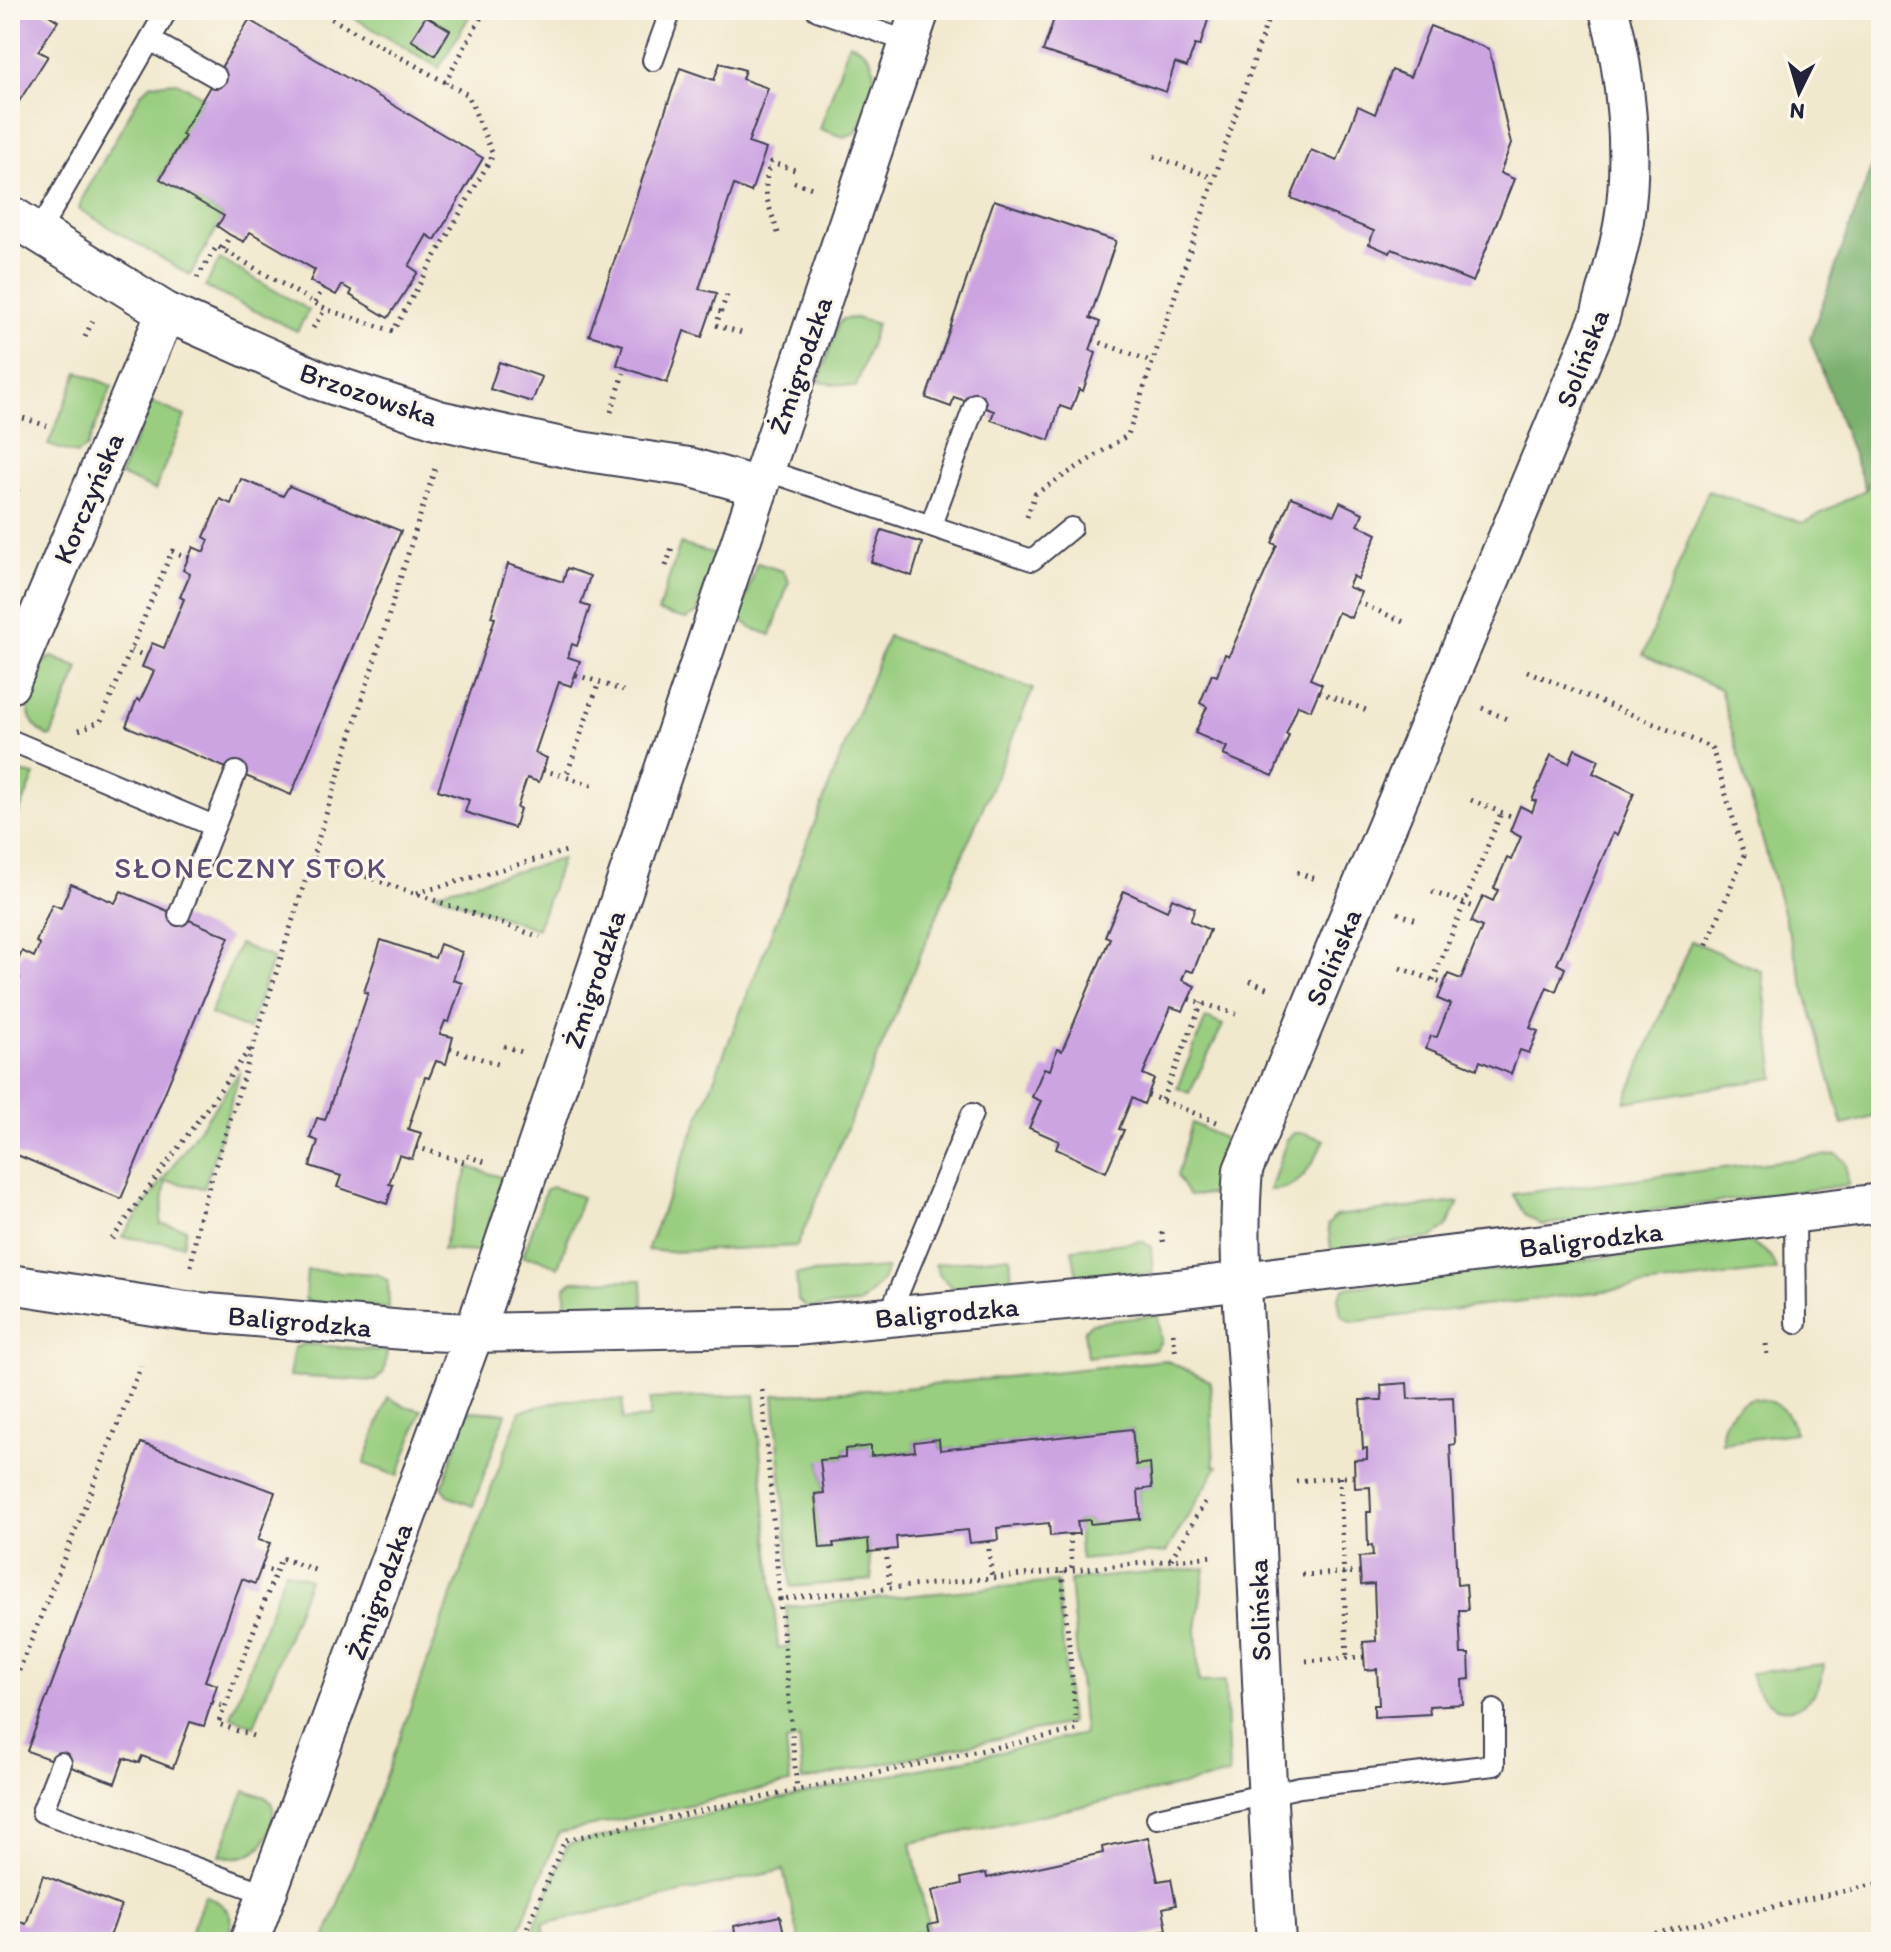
<svg xmlns="http://www.w3.org/2000/svg" width="1891" height="1952" font-family="Itim,sans-serif">
<rect width="100%" height="100%" fill="#fbf7ec"/>
<filter id="ink" filterUnits="userSpaceOnUse"><feTurbulence type="fractalNoise" baseFrequency=".0125" numOctaves="2"/><feDisplacementMap in="SourceGraphic" scale="16" xChannelSelector="R" yChannelSelector="G"/><feConvolveMatrix kernelMatrix="1 2 1 2 8 2 1 2 1" color-interpolation-filters="sRGB"/></filter>
<filter id="wash" filterUnits="userSpaceOnUse"><feTurbulence type="fractalNoise" baseFrequency=".006" numOctaves="4" result="noise"/><feDisplacementMap in="SourceGraphic" scale="32" xChannelSelector="R" yChannelSelector="G"/><feGaussianBlur stdDeviation="1.8" result="paint"/><feColorMatrix in="noise" values="0 0 0 0 0 0 0 0 0 0 0 0 0 0 0 0 0 1.4 0 .05"/><feComposite in="paint" operator="in"/></filter>
<g filter="url(#wash)">
<rect width="100%" height="100%" fill="#f1e9ce"/>
<g fill="#99ce80" stroke="#5e785e" stroke-width="2">
<polygon points="341,10 473,10 439,68"/>
<path d="M849,43C891,56 870,105 856,133L844,137L820,129Z"/>
<polygon points="177,82 204,97 160,178 224,216 190,275 79,209 82,199 142,92 152,84"/>
<polygon points="220,259 309,310 297,331 205,287"/>
<polygon points="856,318 877,324 856,387 819,382 838,324 843,319"/>
<polygon points="78,372 112,386 87,447 76,454 48,445"/>
<polygon points="151,402 185,416 155,490 120,475"/>
<polygon points="1881,458 1881,1115 1843,1125 1720,689 1643,655 1708,491 1803,523 1865,490"/>
<polygon points="680,544 715,554 697,613 686,619 658,612"/>
<polygon points="757,563 783,571 789,581 771,635 751,628 742,620 741,613"/>
<polygon points="888,636 1033,689 797,1246 669,1252 647,1250"/>
<path d="M52,657L79,668L51,736L49,737C41,732 35,728 31,719C23,701 33,665 52,657Z"/>
<polygon points="14,771 35,775 10,834 10,772"/>
<polygon points="562,859 537,929 434,893"/>
<polygon points="1691,941 1762,971 1775,1078 1625,1102"/>
<polygon points="239,944 273,958 249,1030 210,1014"/>
<polygon points="1206,1018 1223,1025 1189,1093 1177,1088"/>
<polygon points="241,1070 204,1188 166,1181 160,1224 186,1228 183,1245 122,1237"/>
<polygon points="1192,1123 1225,1139 1217,1160 1211,1194 1189,1196 1177,1176"/>
<path d="M1294,1133H1304L1325,1140C1310,1165 1303,1191 1270,1190L1287,1139Z"/>
<polygon points="1837,1154 1846,1163 1848,1185 1542,1225 1525,1214 1513,1194"/>
<polygon points="469,1167 504,1178 479,1252 442,1250"/>
<polygon points="553,1187 582,1197 558,1267 537,1258 523,1257 546,1189"/>
<polygon points="1459,1202 1447,1227 1431,1238 1331,1250 1328,1225 1335,1216"/>
<polygon points="1142,1241 1151,1247 1153,1273 1083,1279 1077,1276 1072,1249"/>
<path d="M1747,1241C1763,1248 1771,1253 1776,1270L1351,1322L1341,1315L1338,1298L1344,1288Z"/>
<polygon points="1010,1256 1012,1284 1004,1291 960,1295 940,1276 935,1264"/>
<polygon points="887,1268 882,1281 860,1304 807,1308 798,1300 796,1274"/>
<polygon points="307,1270 377,1274 388,1281 389,1309 312,1302 305,1299"/>
<polygon points="642,1280 643,1307 640,1313 565,1313 565,1287 573,1281"/>
<polygon points="1158,1315 1161,1341 1156,1349 1087,1357 1084,1330 1092,1323"/>
<polygon points="304,1344 387,1351 384,1372 375,1381 289,1376 294,1348"/>
<polygon points="1165,1360 1210,1381 1214,1466 1218,1466 1166,1552 1081,1560 1077,1521 1090,1520 1090,1524 1140,1519 1138,1490 1152,1487 1150,1464 1136,1465 1132,1429 940,1450 939,1439 914,1442 915,1451 871,1456 870,1446 845,1449 845,1458 820,1461 824,1493 815,1494 820,1548 833,1547 833,1543 868,1539 872,1580 791,1587 774,1395 903,1388"/>
<polygon points="755,1395 778,1648 790,1646 786,1607 1057,1582 1070,1723 803,1781 799,1739 786,1742 790,1783 559,1833 514,1942 324,1942 520,1411 565,1400 623,1400 622,1420 650,1418 650,1399"/>
<polygon points="388,1397 404,1406 422,1410 398,1476 364,1464"/>
<path d="M1752,1398C1776,1400 1789,1409 1795,1433L1722,1443C1721,1419 1731,1407 1752,1398Z"/>
<polygon points="468,1411 506,1413 473,1506 450,1497 442,1487"/>
<polygon points="1205,1568 1196,1629 1199,1682 1225,1681 1229,1775 911,1843 929,1929 868,1942 800,1942 783,1870 543,1924 546,1942 528,1942 568,1844 1084,1734 1070,1580"/>
<polygon points="285,1571 309,1579 254,1726 231,1717"/>
<path d="M1824,1664C1820,1718 1765,1725 1750,1673Z"/>
<path d="M245,1790C252,1793 263,1795 268,1799C280,1809 269,1837 261,1846C250,1858 235,1859 220,1855Z"/>
<path d="M205,1895C230,1906 236,1916 227,1942H187Z"/>
</g>
<polygon fill="#7ab16e" stroke="#4e6a54" stroke-width="2" points="1881,141 1881,458 1866,490 1810,338"/>
<g id="blocks">
<g fill="#cda4e2">
<polygon points="10,10 41,10 58,21 38,51 48,56 18,103 10,98"/>
<polygon points="1057,10 1211,10 1200,46 1195,45 1187,67 1175,63 1166,92 1043,51"/>
<polygon points="426,16 450,30 435,55 411,40"/>
<polygon points="249,20 483,158 435,240 427,235 409,266 418,272 388,318 350,295 352,291 342,285 336,295 310,281 315,270 250,232 244,242 230,235 217,226 224,216 160,179 185,136 182,134"/>
<polygon points="1430,26 1489,49 1511,144 1500,173 1514,179 1473,282 1392,249 1390,253 1369,244 1374,231 1291,198 1311,150 1337,161 1358,106 1375,114 1392,70 1410,77"/>
<polygon points="720,63 745,70 742,79 768,88 748,143 766,149 751,192 734,185 699,289 717,293 702,337 684,331 667,383 617,365 623,345 589,335 680,68 714,80"/>
<polygon points="994,200 1116,241 1090,318 1100,322 1090,350 1096,353 1083,391 1079,389 1071,410 1060,406 1049,440 991,420 994,411 975,404 954,397 951,407 926,398"/>
<polygon points="499,362 542,377 532,402 490,389"/>
<polygon points="241,479 283,496 289,486 401,531 291,795 126,726 137,699 140,701 154,671 142,667 152,643 164,648 184,599 180,597 190,574 183,570 193,547 204,552 209,540 204,537 220,499 231,504"/>
<polygon points="1291,497 1334,515 1340,502 1363,513 1358,525 1377,534 1358,579 1353,576 1348,587 1361,592 1351,618 1338,612 1310,679 1322,684 1311,710 1298,705 1286,734 1289,735 1273,776 1223,755 1227,747 1195,733 1207,707 1200,703 1212,674 1217,676 1225,654 1229,656 1277,545 1272,543"/>
<polygon points="882,530 922,543 912,576 871,562"/>
<polygon points="508,564 563,582 567,568 590,576 581,604 590,607 577,646 572,644 568,657 580,661 571,686 559,682 535,753 547,758 539,782 527,778 517,808 520,809 514,828 465,812 469,800 438,790 495,618 491,617"/>
<polygon points="1575,749 1599,760 1593,773 1634,793 1617,835 1613,833 1557,964 1565,968 1556,991 1547,987 1530,1028 1538,1031 1529,1053 1520,1050 1511,1074 1480,1061 1477,1069 1426,1048 1431,1036 1437,1037 1450,1004 1438,999 1448,974 1461,979 1482,927 1471,922 1483,896 1493,901 1498,890 1494,888 1507,858 1511,860 1521,837 1510,831 1520,806 1532,812 1536,801 1532,800 1551,755 1569,763"/>
<polygon points="71,884 115,903 121,891 229,937 121,1199 10,1152 10,1013 15,1002 11,1000 20,978 12,975 22,951 34,957 40,944 36,942 52,904 61,908"/>
<polygon points="1124,891 1167,911 1172,898 1195,908 1190,921 1210,930 1193,972 1186,970 1182,980 1195,986 1183,1011 1171,1007 1143,1074 1154,1079 1144,1104 1132,1098 1119,1129 1124,1130 1106,1172 1056,1149 1059,1141 1029,1128 1041,1101 1032,1097 1044,1068 1050,1070 1057,1049 1062,1051 1110,938 1105,936"/>
<polygon points="381,940 435,958 440,944 462,952 453,980 462,983 449,1022 445,1021 440,1034 453,1037 446,1064 436,1061 429,1078 425,1077 408,1129 421,1133 412,1159 399,1155 389,1184 393,1185 387,1204 337,1187 341,1176 310,1166 318,1141 310,1138 317,1118 325,1120 368,993 364,992"/>
<polygon points="1407,1383 1408,1399 1453,1397 1455,1444 1450,1445 1457,1585 1466,1584 1468,1610 1459,1610 1461,1654 1469,1654 1470,1679 1462,1680 1463,1704 1429,1706 1430,1714 1374,1717 1374,1705 1379,1705 1377,1669 1365,1670 1363,1642 1376,1641 1374,1584 1361,1585 1359,1557 1373,1556 1372,1545 1368,1546 1367,1512 1371,1512 1370,1487 1355,1488 1354,1460 1367,1459 1367,1448 1363,1449 1360,1400 1382,1400 1381,1385"/>
<polygon points="1132,1429 1136,1465 1150,1463 1152,1488 1138,1490 1140,1519 1090,1524 1090,1520 1077,1521 1079,1534 1070,1534 1050,1536 1049,1523 997,1528 998,1540 970,1543 968,1530 896,1537 897,1549 869,1552 868,1539 833,1543 834,1547 820,1548 815,1494 824,1493 820,1460 845,1458 845,1449 871,1446 871,1456 915,1451 914,1442 939,1439 940,1450"/>
<polygon points="141,1443 275,1492 258,1540 270,1543 261,1568 255,1584 242,1579 205,1681 217,1685 204,1726 190,1722 173,1768 142,1756 139,1763 124,1758 115,1783 27,1751"/>
<polygon points="1148,1837 1158,1881 1171,1879 1176,1905 1163,1908 1167,1930 1122,1941 1121,1936 1110,1938 1111,1942 932,1942 928,1925 939,1923 932,1891 962,1884 961,1878 986,1873 987,1878 1103,1853 1102,1847"/>
<polygon points="43,1875 121,1906 108,1942 10,1942 15,1920 26,1924"/>
<polygon points="780,1916 786,1942 698,1942 735,1933 734,1926"/>
</g>
</g>
</g>
<g filter="url(#ink)">
<use href="#blocks" fill-opacity="0" stroke="#414051" stroke-width="2"/>
<g fill="none" stroke-linecap="round" stroke-linejoin="round">
<g stroke="#414051" stroke-width="24">
<g id="service">
<polyline points="817,10 909,42"/>
<polyline points="150,40 216,77"/>
<polyline points="653,60 671,10"/>
<polyline points="39,232 167,10"/>
<polyline points="765,470 1032,560 1071,528"/>
<polyline points="931,525 975,404"/>
<polyline points="10,740 214,826"/>
<polyline points="179,915 236,772"/>
<polyline points="1795,1213 1796,1323"/>
<polyline points="888,1318 972,1114"/>
<polyline points="61,1763 42,1812 267,1894"/>
<polyline points="1157,1818 1300,1787 1494,1765 1494,1710"/>
</g>
</g>
<g stroke="#414051" stroke-width="42">
<g id="minor">
<polyline points="10,215 166,312 321,381 439,420 580,451 689,467 759,487"/>
<polyline points="10,684 166,312"/>
<polyline points="10,1284 186,1311 404,1330 474,1333 795,1326 1169,1290 1881,1203"/>
<polyline points="249,1942 474,1333 920,10"/>
<path d="M1276,1942C1265,1774 1259,1606 1251,1438C1248,1348 1235,1260 1243,1170L1600,317C1608,285 1619,253 1624,220C1634,156 1626,73 1609,10"/>
</g>
</g>
<g stroke="#414051" stroke-width="5" stroke-dasharray="2 6" stroke-linecap="butt">
<polyline points="1247,10 1269,18"/>
<polyline points="445,83 485,10"/>
<polyline points="1154,156 1214,178"/>
<polyline points="760,166 768,169"/>
<polyline points="794,182 812,188"/>
<path d="M778,233C769,204 760,192 771,162L798,171"/>
<polyline points="223,249 230,235"/>
<polyline points="197,278 217,246 325,309 393,331 493,155 468,95 316,10"/>
<polyline points="727,295 716,325 745,334"/>
<polyline points="315,303 323,288"/>
<polyline points="711,309 721,312"/>
<polyline points="313,328 325,309"/>
<polyline points="85,337 93,320"/>
<polyline points="1093,340 1153,362"/>
<polyline points="611,412 624,373"/>
<polyline points="10,417 11,414 47,426"/>
<polyline points="10,493 21,488"/>
<polyline points="1027,517 1035,494 1128,435 1271,10"/>
<polyline points="666,566 673,544"/>
<polyline points="1357,602 1404,622"/>
<polyline points="131,650 147,657"/>
<polyline points="1527,671 1712,748 1744,855 1706,947"/>
<polyline points="576,675 599,682"/>
<polyline points="1319,692 1366,710"/>
<polyline points="1482,708 1507,719"/>
<polyline points="79,730 101,721 172,551 188,558"/>
<polyline points="543,770 566,777"/>
<polyline points="592,785 566,777 599,682 623,691"/>
<polyline points="1471,800 1515,818"/>
<polyline points="313,858 540,937"/>
<polyline points="1297,872 1318,880"/>
<polyline points="1432,892 1477,908"/>
<polyline points="417,893 570,850"/>
<polyline points="1398,913 1419,921"/>
<polyline points="10,957 18,960"/>
<polyline points="1400,968 1444,984"/>
<polyline points="1433,980 1501,813"/>
<polyline points="1250,981 1271,990"/>
<polyline points="1189,999 1236,1014"/>
<polyline points="504,1046 522,1052"/>
<polyline points="450,1049 498,1064"/>
<polyline points="1148,1095 1217,1122"/>
<polyline points="1162,1100 1202,1003"/>
<polyline points="416,1147 464,1162"/>
<polyline points="467,1156 485,1162"/>
<polyline points="1162,1232 1164,1247"/>
<polyline points="112,1239 252,1046"/>
<polyline points="191,1266 199,1218 436,465"/>
<polyline points="1173,1333 1176,1355"/>
<polyline points="1766,1344 1767,1356"/>
<polyline points="762,1390 780,1599 1214,1556"/>
<polyline points="1340,1477 1347,1659"/>
<polyline points="1296,1481 1355,1476"/>
<polyline points="1070,1534 1072,1570"/>
<polyline points="988,1541 992,1578"/>
<polyline points="886,1550 890,1589"/>
<polyline points="1171,1559 1207,1499"/>
<polyline points="261,1568 275,1572"/>
<polyline points="1302,1575 1360,1572"/>
<polyline points="780,1599 797,1790"/>
<polyline points="1306,1661 1364,1657"/>
<polyline points="10,1693 141,1366"/>
<polyline points="212,1702 225,1707"/>
<polyline points="253,1736 218,1724 225,1707 281,1558 315,1570"/>
<polyline points="521,1942 565,1840 1077,1730 1062,1572"/>
<polyline points="1616,1942 1881,1883"/>
</g>
<use href="#service" stroke="#fff" stroke-width="20"/>
<use href="#minor" stroke="#fff" stroke-width="38"/>
</g>
</g>
<g text-anchor="middle" stroke-width="6" stroke-linejoin="round" paint-order="stroke">
<g font-size="28" fill="#22223b" stroke="#fbf7ec">
<text transform="translate(1582 358) rotate(-69)" y="10">Solińska</text>
<text transform="translate(800 365) rotate(-71)" y="10">Żmigrodzka</text>
<text transform="translate(369 394) rotate(19)" y="10">Brzozowska</text>
<text transform="translate(88 498) rotate(-67)" y="10">Korczyńska</text>
<text transform="translate(1333 957) rotate(-67)" y="10">Solińska</text>
<text transform="translate(594 979) rotate(-72)" y="10">Żmigrodzka</text>
<text transform="translate(1591 1239) rotate(-7)" y="10">Baligrodzka</text>
<text transform="translate(947 1312) rotate(-5)" y="10">Baligrodzka</text>
<text transform="translate(300 1321) rotate(5)" y="10">Baligrodzka</text>
<text transform="translate(379 1591) rotate(-70)" y="10">Żmigrodzka</text>
<text transform="translate(1259 1610) rotate(-92)" y="10">Solińska</text>
</g>
<g font-size="30" letter-spacing="2" fill="#5e5075" stroke="#fbf7ec">
<text x="251" y="878">SŁONECZNY STOK</text>
</g>
</g>
<rect width="1891" height="1952" fill="none" stroke="#fbf7ec" stroke-width="40"/>
<g transform="translate(1799 92) rotate(185)" stroke="#fbf7ec" stroke-width="6" paint-order="stroke">
<path d="M0-6L14 30L0 20L-14 30Z" fill="#22223b"/>
<text y="-12" font-size="22" font-weight="bold" text-anchor="middle" fill="#22223b">N</text>
</g>
</svg>
